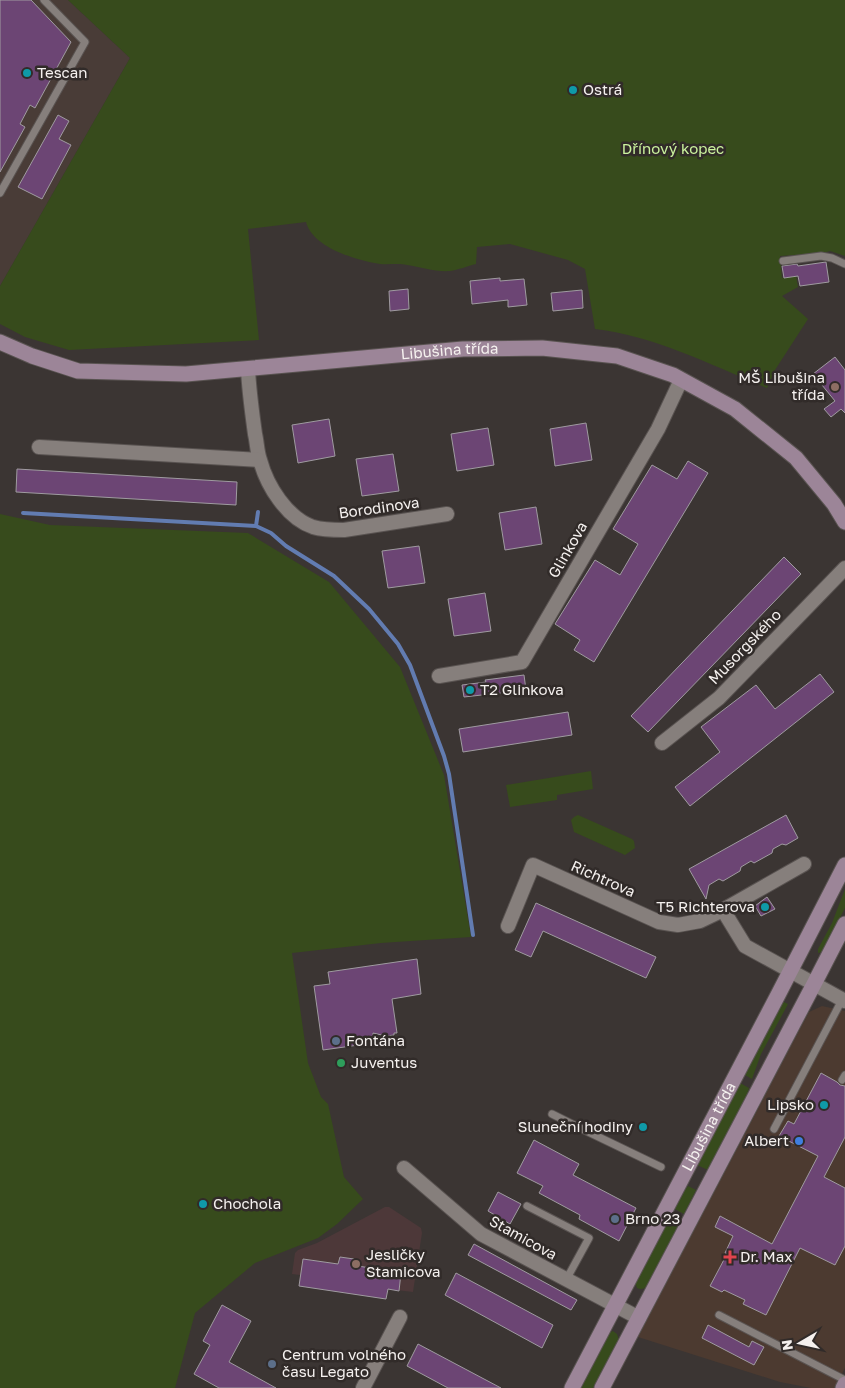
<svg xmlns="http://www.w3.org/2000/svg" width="845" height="1388" font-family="'Golos Text',sans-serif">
<rect width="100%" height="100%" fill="#3b3533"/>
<polygon fill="#4c3a30" points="822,1006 845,1011 845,1368 834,1388 811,1388 780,1382 638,1337 809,1012"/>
<polygon fill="#493c37" points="0,0 68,0 130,58 0,286"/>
<polygon fill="#4d3839" points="385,1207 389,1207 421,1228 422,1233 413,1292 388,1289 386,1299 299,1286 300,1275 292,1274 295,1253 298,1250 317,1243"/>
<g fill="#374b1c">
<path d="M68,0H845V256L830,251L823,253L780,256L782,278L796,276L798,287L782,296L808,319L775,370L767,388C711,365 655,336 595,329L585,269L568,260L510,244L477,247L476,264C468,266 458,270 450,271C435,272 421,267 407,265C399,263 389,265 380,264C356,260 313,248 306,222L248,229L259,340L69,350L25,337L0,324V286L130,58Z"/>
<polygon points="0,514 50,525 248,533 329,582 400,667 444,775 471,937 381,943 292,953 308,1063 321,1097 328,1104 344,1177 363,1199 337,1224 318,1238 255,1263 195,1313 175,1388 0,1388"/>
<polygon points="591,771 593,789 557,795 557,800 510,807 506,785"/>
<polygon points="578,815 632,839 634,841 635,848 625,855 574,832 571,820 574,817"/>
<polygon points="845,889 845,908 822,952 818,953 818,949 832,923"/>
<polygon points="784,1002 788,1004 787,1006 761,1054 752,1079 745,1075 782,1004"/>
<polygon points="740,1083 749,1088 745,1100 708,1170 697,1165"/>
<polygon points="688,1186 696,1190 684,1214 675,1209 685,1190"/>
<path d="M669,1220L679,1225L647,1286C644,1289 641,1290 637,1288L635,1282Z"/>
<polygon points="613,1331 617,1334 619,1340 593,1388 579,1388 607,1334"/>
</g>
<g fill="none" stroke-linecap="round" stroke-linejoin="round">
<g stroke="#627cb1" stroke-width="4">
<polyline points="258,512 256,526 271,533 286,546 334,576 369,609 398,644 410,665 444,756 449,774 473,935"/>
<polyline points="23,513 256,526"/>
</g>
</g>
<g fill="#6c4574" stroke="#9f9ba0">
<polygon points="0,0 31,0 71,42 35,108 30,105 20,124 25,127 0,172"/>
<polygon points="58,115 69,121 59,139 71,145 42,199 18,187"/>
<polygon points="826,262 829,282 800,286 798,276 784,278 782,266 797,264 798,266"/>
<polygon points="500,278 500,281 524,279 527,305 508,307 508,300 472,304 470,281"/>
<polygon points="408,289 409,309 390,311 389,291"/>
<polygon points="582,290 583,308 553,311 551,293"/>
<polygon points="835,357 845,370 845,413 841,409 831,417 824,409 835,401 813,374"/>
<polygon points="329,419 335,456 298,463 292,425"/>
<polygon points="586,423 592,460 555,466 550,429"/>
<polygon points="488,428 494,465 457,471 451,434"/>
<polygon points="393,454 399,491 362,496 356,459"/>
<polygon points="688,461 708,473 594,662 574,650 580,640 555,624 595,560 620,575 638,544 613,529 652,465 677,479"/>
<polygon points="17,469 237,482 236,505 16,492"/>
<polygon points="536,507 542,544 505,550 499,513"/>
<polygon points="419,546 425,583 388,588 382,551"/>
<polygon points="784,557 801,574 648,732 631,716"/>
<polygon points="485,593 491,631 454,636 448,599"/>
<polygon points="820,674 834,692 690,806 675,787 720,752 701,727 756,685 775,709"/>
<polygon points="524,675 526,690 464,697 462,685 486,682 485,680"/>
<polygon points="568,712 572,735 463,752 459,729"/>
<polygon points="786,815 798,838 786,845 782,844 773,849 772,853 754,863 751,861 741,867 740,871 723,881 719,879 709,885 706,899 689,869"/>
<polygon points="767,897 775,909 761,916 755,906"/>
<polygon points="536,903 656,957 646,978 543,931 531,957 515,950"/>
<polygon points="417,959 421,994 392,999 397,1033 394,1033 394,1035 386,1036 373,1033 373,1043 323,1050 314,986 330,984 328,972"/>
<polygon points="821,1073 837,1082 840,1085 845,1086 845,1137 824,1177 845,1188 845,1246 835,1265 800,1248 766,1315 743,1304 745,1300 724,1290 722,1292 710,1286 727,1254 725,1253 733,1236 715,1227 720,1216 772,1244 818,1156 779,1136 788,1121 794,1124"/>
<polygon points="534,1140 579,1164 573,1175 636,1208 619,1241 579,1219 580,1215 539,1193 543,1186 517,1173"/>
<polygon points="498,1192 521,1204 510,1224 488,1211"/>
<polygon points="474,1244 577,1300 571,1310 468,1255"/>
<polygon points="340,1257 354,1259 352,1265 401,1273 399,1291 388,1289 386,1299 299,1286 303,1259 338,1264"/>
<polygon points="456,1273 553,1325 542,1348 445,1295"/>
<polygon points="222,1305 251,1321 229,1362 276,1388 219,1388 194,1374 210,1345 203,1341"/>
<polygon points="708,1325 749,1347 752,1341 764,1347 754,1365 702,1338"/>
<polygon points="418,1344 501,1388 448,1388 407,1366"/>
</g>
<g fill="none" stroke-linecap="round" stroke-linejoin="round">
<g stroke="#595351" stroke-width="9">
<g id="lane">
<polyline points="0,193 85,42 44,0"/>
<polyline points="783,261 821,256 832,258 845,264"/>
<polyline points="842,1080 845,1075"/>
<polyline points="552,1114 580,1128 661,1167"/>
<polyline points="774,1129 842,1000"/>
<polyline points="527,1206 589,1238 566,1280"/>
<polyline points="719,1315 845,1380"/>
</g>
</g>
<g stroke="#595351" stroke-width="16">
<g id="street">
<path d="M248,369C249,391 252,412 255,434C257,442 257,452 260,460C267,486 287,518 313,527C323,530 333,530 344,530L447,514"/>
<polyline points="39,447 259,460"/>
<polyline points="439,676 522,662 658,429 681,380"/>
<polyline points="662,743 719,698 845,568"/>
<polyline points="723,910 745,946 845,1001"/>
<polyline points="508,926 533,865 659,922 678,925 700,921 723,910 804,864"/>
<polyline points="404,1168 481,1234 639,1318"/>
<polyline points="363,1388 400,1317"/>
</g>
</g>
<g stroke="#595351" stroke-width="17">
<g id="secondary">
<path id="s1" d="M0,342L32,356L78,371L186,374L463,349L542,348L617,356L673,375L735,409L796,458L834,504L845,522"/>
<path id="s2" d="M572,1388L779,993L845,865"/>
<polyline points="602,1388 814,984 845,924"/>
<polyline points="843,1388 845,1384"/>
</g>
</g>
<use href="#lane" stroke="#867f7c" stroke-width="7"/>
<use href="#street" stroke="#867f7c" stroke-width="14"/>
<use href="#secondary" stroke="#9c8598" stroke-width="15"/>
</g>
<g fill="#0f9aa8" stroke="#312b29" stroke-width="2">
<circle cx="27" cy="73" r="5"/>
<circle cx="573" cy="90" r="5"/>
<circle cx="470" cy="690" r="5"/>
<circle cx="765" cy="907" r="5"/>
<circle cx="824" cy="1105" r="5"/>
<circle cx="643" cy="1127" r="5"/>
<circle cx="203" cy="1204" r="5"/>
</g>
<g fill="#8d6e63" stroke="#312b29" stroke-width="2">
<circle cx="835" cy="387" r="5"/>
<circle cx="356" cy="1264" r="5"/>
</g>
<g fill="#5c6f8a" stroke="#312b29" stroke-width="2">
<circle cx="336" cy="1041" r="5"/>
<circle cx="615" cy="1219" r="5"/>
<circle cx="272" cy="1364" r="5"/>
</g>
<circle fill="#2e9e5b" stroke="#312b29" stroke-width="2" cx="341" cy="1063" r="5"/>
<circle fill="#3f7fe0" stroke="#312b29" stroke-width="2" cx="799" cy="1141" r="5"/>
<path fill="#e0444e" stroke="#312b29" stroke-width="2" d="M727.5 1249.5h5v5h5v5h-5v5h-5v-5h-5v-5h5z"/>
<g text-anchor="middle" stroke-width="5" stroke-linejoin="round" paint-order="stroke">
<g font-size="15" fill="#f5f1ef" stroke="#312b29" text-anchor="start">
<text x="37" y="78">Tescan</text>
<text x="583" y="95">Ostrá</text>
<text x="825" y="383" text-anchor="end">MŠ Libušina<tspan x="825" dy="17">třída</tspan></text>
<text x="480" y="695">T2 Glinkova</text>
<text x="755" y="912" text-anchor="end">T5 Richterova</text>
<text x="346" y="1046">Fontána</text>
<text x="351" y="1068">Juventus</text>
<text x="814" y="1110" text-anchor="end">Lipsko</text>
<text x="633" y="1132" text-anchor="end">Sluneční hodiny</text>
<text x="789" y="1146" text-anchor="end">Albert</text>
<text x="213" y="1209">Chochola</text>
<text x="625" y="1224">Brno 23</text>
<text x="366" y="1260">Jesličky<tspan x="366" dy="17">Stamicova</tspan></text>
<text x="740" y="1262">Dr. Max</text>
<text x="282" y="1360">Centrum volného<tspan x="282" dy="17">času Legato</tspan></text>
</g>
<g font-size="15" fill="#cbf39e" stroke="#312b29">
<text x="673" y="154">Dřínový kopec</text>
</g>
<g font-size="15" fill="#f5f1ef" stroke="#312b29">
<text dy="5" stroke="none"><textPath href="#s1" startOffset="456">Libušina třída</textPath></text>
<text transform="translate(379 508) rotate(-8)" y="5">Borodinova</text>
<text transform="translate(568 550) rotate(-60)" y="5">Glinkova</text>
<text transform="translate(745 647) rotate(-46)" y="5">Musorgského</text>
<text transform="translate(603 879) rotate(24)" y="5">Richtrova</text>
<text dy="5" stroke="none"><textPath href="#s2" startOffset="295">Libušina třída</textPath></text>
<text transform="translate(523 1238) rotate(29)" y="5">Stamicova</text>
</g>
</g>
<g transform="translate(800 1343) rotate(261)" stroke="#312b29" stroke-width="4" paint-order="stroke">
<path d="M0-4L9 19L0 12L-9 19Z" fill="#f5f1ef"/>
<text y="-8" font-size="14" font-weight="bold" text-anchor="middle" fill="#f5f1ef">N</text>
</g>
</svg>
